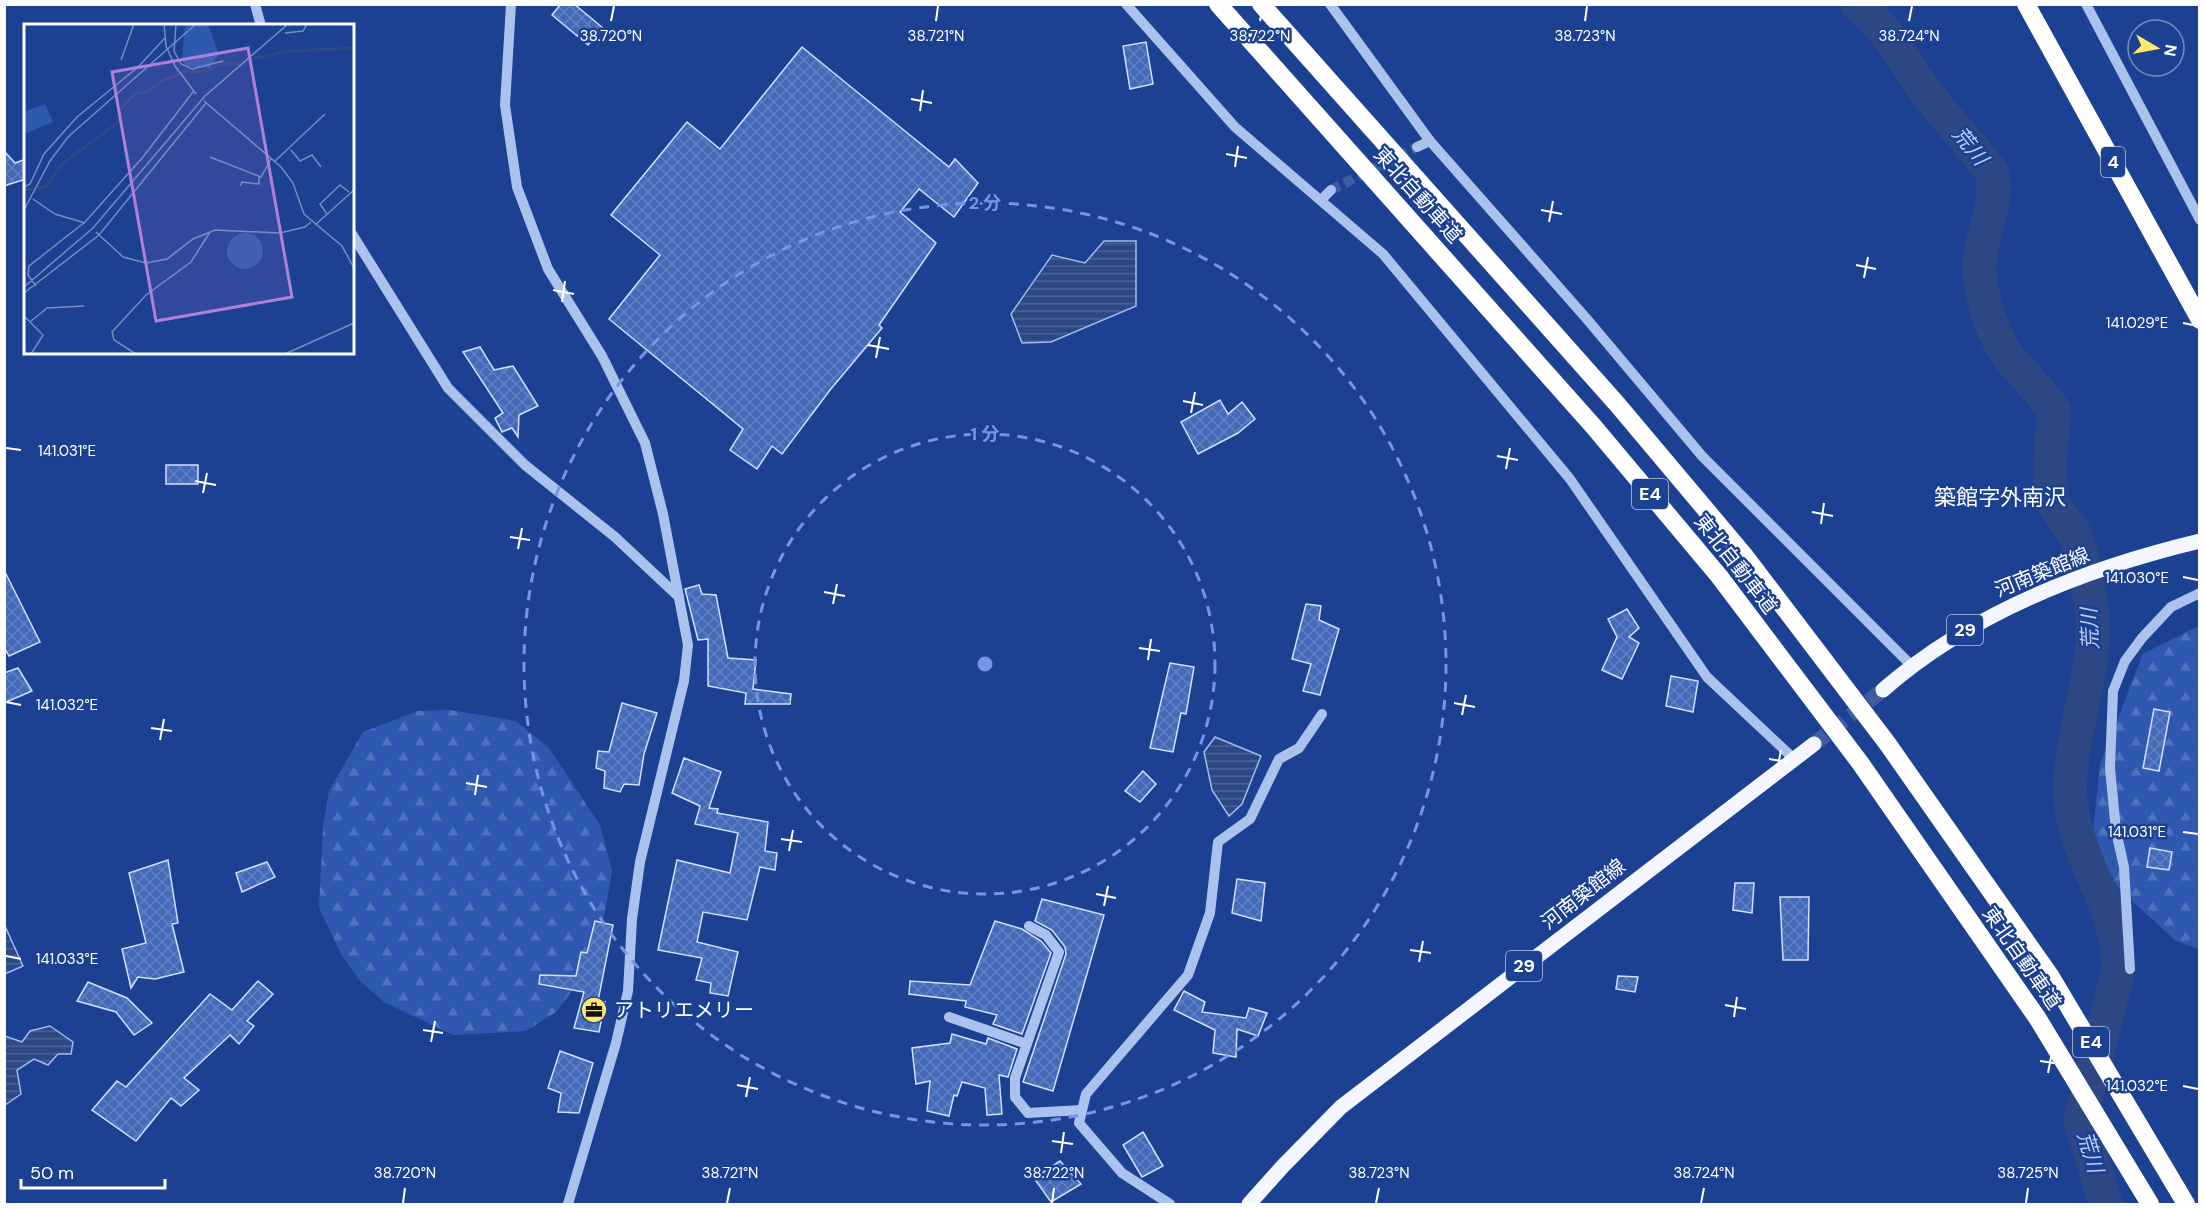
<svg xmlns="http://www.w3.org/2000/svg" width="2204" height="1209" font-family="'DM Sans','Noto Sans JP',sans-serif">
<defs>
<pattern id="forest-firs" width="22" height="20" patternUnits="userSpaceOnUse" patternTransform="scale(1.5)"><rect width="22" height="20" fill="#2f59b0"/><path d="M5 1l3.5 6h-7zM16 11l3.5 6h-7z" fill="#4e72bc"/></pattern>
<pattern id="water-rules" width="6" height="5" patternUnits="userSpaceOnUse" patternTransform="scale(1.5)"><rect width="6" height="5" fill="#2e4885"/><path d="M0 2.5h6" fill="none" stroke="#4d6397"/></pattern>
<pattern id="building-cross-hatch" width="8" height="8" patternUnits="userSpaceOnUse" patternTransform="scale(1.5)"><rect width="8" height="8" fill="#4469b9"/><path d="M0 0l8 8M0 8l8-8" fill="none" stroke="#6080c4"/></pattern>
</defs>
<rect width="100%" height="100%" fill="#1c4092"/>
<g fill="url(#forest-firs)">
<polygon points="2199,626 2199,949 2176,941 2120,890 2099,860 2092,841 2100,764 2143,654"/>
<polygon points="450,710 516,721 549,748 600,825 612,871 597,958 556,1012 526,1031 453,1035 384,1002 360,981 341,954 319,908 323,827 329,791 363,732 418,711"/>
</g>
<g fill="url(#water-rules)" stroke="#a0bbf0" stroke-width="1.5">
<polygon points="1104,241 1136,241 1136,306 1051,342 1022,343 1011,314 1052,255 1085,263"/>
<polygon points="1215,737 1261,756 1242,804 1229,816 1212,790 1204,752"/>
<polygon points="5,926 23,966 5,974 4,974"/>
<polygon points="50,1026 73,1042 71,1054 58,1054 48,1065 34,1059 17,1070 21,1094 5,1105 5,1036 22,1042 30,1031"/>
</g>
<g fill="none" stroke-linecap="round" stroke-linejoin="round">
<path stroke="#2e4885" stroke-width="34" d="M1857,4C1888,27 1904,62 1926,92C1946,119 1970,144 1991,171C2002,207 1974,243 1980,280C1983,302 1993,332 2004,350C2018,372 2040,388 2054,411C2053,439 2047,469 2052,497C2055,513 2068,521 2075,535C2083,553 2093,609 2093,628C2093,688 2062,756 2072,812C2082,871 2123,913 2117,976L2080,1121L2106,1204"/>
</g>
<g fill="url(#building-cross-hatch)" stroke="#d3dffa" stroke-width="1.5">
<polygon points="561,4 574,4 603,28 588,45 552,15"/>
<polygon points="1146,42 1153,84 1130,89 1123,46"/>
<polygon points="802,47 949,167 955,159 978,183 954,217 919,189 900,212 936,243 879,325 882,328 830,390 782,454 772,446 757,469 730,450 743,429 609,319 660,255 611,215 687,122 720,149"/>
<polygon points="4,151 15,163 26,159 26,179 4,186"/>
<polygon points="480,347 494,370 513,366 538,406 519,415 518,437 512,428 502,432 495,418 503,413 463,352"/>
<polygon points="1220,400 1228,414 1242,402 1255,419 1238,433 1198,454 1181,422"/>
<rect x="166" y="465" width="32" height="19"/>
<polygon points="4,570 40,642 9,656 4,647"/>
<polygon points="699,585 702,594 716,595 728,658 756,660 753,689 791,694 790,704 745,704 746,693 708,686 708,639 698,640 685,589"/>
<polygon points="1306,604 1321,606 1319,620 1339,629 1320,695 1303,691 1311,664 1292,659"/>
<polygon points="1627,609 1639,628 1629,637 1639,643 1622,679 1602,670 1617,637 1608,619"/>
<polygon points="1170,663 1194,667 1186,714 1181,713 1173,752 1150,748"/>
<polygon points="18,668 32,691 4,703 4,673"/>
<polygon points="1671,676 1698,681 1693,712 1666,706"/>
<polygon points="622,703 657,713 644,754 639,785 624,784 620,792 604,788 605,771 596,768 598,751 609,752"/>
<polygon points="2154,709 2170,712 2159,771 2143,768"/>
<polygon points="684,758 721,772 709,808 718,809 717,813 768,822 765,851 777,853 775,870 760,867 747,920 703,912 697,942 738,952 728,996 710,993 711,983 696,980 702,958 658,950 677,860 730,873 738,833 695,824 700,806 672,793"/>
<polygon points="1143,771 1156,784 1140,802 1125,791"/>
<polygon points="2150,848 2172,852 2169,870 2147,867"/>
<polygon points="168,860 178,923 172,924 184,972 155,979 138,977 131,988 122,949 146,943 129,873"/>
<polygon points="267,862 275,877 242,892 236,873"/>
<polygon points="1237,879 1265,883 1261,921 1232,913"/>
<polygon points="1735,883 1754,883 1752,913 1733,910"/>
<polygon points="1780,897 1809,897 1808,960 1783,960"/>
<polygon points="1042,899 1104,915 1053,1091 1023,1082 1066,954 1065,947 1052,930 1035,921"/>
<polygon points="595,921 613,925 598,1001 605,1002 599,1032 574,1028 584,992 539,984 540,975 576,976 581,952 587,953"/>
<polygon points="995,921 1022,929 1041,941 1051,953 1022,1034 993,1024 997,1015 965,1007 966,1001 909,994 910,981 970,985"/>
<polygon points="1618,976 1638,977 1635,992 1616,989"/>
<polygon points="258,981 273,994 247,1021 254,1026 239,1044 230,1035 184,1078 199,1090 181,1106 171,1098 136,1141 92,1110 117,1081 126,1087 210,994 232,1010"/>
<polygon points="88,982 127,998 152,1023 134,1035 116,1012 77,1001"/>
<polygon points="1184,991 1205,1002 1202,1012 1246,1018 1249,1008 1267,1013 1258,1036 1237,1029 1236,1057 1213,1053 1215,1030 1174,1010"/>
<polygon points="952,1034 986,1044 988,1038 1017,1049 1008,1077 999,1075 1002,1114 987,1115 985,1088 962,1082 957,1096 954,1095 949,1116 927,1111 930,1081 916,1084 912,1048 950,1043"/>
<polygon points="560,1051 593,1063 579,1113 558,1112 561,1093 548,1088"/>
<polygon points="1143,1132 1163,1166 1142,1177 1123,1145"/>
<polygon points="1060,1161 1081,1184 1051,1202 1034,1178"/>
</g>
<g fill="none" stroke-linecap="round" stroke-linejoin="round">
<polyline stroke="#3e5da2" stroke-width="10" stroke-dasharray="10 5" stroke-linecap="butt" points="1331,190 1417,147"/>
<polyline stroke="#3e5da2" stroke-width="15" stroke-dasharray="15 8" stroke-linecap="butt" points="1814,744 1883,690"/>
<g stroke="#acc2ee" stroke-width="10">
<polyline points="255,4 261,26"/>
<polyline points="511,4 505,105 517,187 548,269 602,356 645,443 663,514 688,645 684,681 640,862 632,919 628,991 616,1043 568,1204"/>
<polyline points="1126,4 1235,127 1383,254 1570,479 1707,677 1793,758"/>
<polyline points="1330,4 1430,141 1586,318 1702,456 1911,665"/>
<polyline points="2086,4 2200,220"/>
<polyline points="1417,147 1430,141"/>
<polyline points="1321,200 1331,190"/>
<polyline points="352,234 448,388 525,465 615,537 679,597"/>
<polyline points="1029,926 1046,935 1059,952 1015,1078 1015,1097 1028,1113 1082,1110"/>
<polyline points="2130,969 2124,867 2116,831 2110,768 2113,691 2125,661 2142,638 2171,607 2200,593"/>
<polyline points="949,1017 1027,1044"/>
<polyline points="1170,1204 1122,1173 1079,1123 1086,1094 1188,975 1210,913 1218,842 1250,819 1279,759 1299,748 1322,714"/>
</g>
<g stroke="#f4f7ff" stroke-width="15">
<path d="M1883,690C1972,612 2087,568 2200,541"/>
<polyline points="1249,1204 1283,1166 1341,1107 1814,744"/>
</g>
<g stroke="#fff" stroke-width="18">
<polyline points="1218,4 1594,427 1719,576 1861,764 2038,1019 2150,1204"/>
<polyline points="1261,4 1617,404 1744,555 1887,743 2051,977 2186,1204"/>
<polyline points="2026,4 2200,320"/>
</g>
</g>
<path fill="none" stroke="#fff" stroke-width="2" d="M611,21L614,6M936,21L938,6M1260,21L1263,6M1585,21L1587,6M1909,21L1912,6M911,99L932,103M920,111L923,90M1226,154L1247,158M1235,167L1238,146M1541,210L1562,214M1549,222L1553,201M1856,265L1876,269M1864,278L1868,257M553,290L574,294M562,302L565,281M2183,323L2198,326M868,345L889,349M876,358L880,337M1183,401L1203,405M1191,413L1195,392M6,448L21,450M1497,456L1518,460M1506,469L1510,448M195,481L216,485M203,493L207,473M1812,512L1833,516M1821,524L1824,503M510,537L530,540M518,549L522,528M2183,577L2198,580M824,592L845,596M833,604L837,584M1139,648L1160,651M1148,660L1151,639M6,702L21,705M1454,703L1475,707M1462,715L1466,695M151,728L172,731M160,740L164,719M1769,759L1789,762M1777,771L1781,750M466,783L487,787M475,795L478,775M2183,832L2198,834M781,839L802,842M789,851L793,830M1096,894L1116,898M1104,906L1108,886M1410,950L1431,953M6,956L21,959M1419,962L1423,941M1725,1005L1746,1009M1734,1017L1737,997M423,1030L443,1033M431,1042L435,1021M2040,1061L2061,1064M2048,1073L2052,1052M737,1085L758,1089M2183,1086L2198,1089M746,1097L750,1077M1052,1141L1073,1144M1061,1153L1064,1132M403,1203L405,1188M727,1203L730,1188M1052,1203L1054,1188M1376,1203L1379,1188M1701,1203L1704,1188M2026,1203L2028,1188"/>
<g fill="none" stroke="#7795e8" stroke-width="3" stroke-dasharray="10 8">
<circle cx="985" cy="664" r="230"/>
<circle cx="985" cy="664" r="461"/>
</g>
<defs>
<g id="office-disc" transform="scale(1.35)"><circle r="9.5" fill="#fee76a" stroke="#1c4092"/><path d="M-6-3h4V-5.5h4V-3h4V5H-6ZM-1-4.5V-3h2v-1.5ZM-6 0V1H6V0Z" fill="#111"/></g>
</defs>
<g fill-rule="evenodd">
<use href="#office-disc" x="594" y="1010"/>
</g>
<g text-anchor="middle" stroke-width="5" stroke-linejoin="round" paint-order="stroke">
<g fill="#1c4092" stroke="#bbc6de" stroke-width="1.5">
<rect x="2101" y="147" width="24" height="30" rx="4.5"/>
<rect x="1632" y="479" width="36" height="30" rx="4.5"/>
<rect x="1947" y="615" width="36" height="30" rx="4.5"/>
<rect x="1506" y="951" width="36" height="30" rx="4.5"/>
<rect x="2073" y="1027" width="36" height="30" rx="4.5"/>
</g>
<g font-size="18" font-weight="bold" fill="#fff">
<text x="2113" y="168">4</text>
<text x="1650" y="500">E4</text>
<text x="1965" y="636">29</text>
<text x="1524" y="972">29</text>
<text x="2091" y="1048">E4</text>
</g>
<g font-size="20" fill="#fff" stroke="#1c4092">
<text transform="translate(1418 195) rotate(48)" y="7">東北自動車道</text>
<text transform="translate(1736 564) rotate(52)" y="7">東北自動車道</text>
<text transform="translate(2042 572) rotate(-22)" y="7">河南築館線</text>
<text transform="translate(1583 894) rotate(-38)" y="7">河南築館線</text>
<text transform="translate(2022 958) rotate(55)" y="7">東北自動車道</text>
</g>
<g font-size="20" fill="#fff" stroke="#1c4092" text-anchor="start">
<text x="614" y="1017">アトリエメリー</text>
</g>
<g font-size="21" font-style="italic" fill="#b9ccf5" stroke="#1c4092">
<text transform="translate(1970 146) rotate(51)" y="7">荒川</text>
<text transform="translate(2090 629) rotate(-93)" y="7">荒川</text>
<text transform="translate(2090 1152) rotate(73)" y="7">荒川</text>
</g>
<g font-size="22" fill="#fff" stroke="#1c4092">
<text x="2000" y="505">築館字外南沢</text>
</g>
</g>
<g transform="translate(24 24)">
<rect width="330" height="330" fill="#1c4092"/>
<path d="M161,0H184L195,30L185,44L163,42L158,36ZM203 227a18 18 0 1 1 36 0a18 18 0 1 1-36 0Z" fill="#2f59b0"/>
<path d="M21,80L29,98L0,110V88Z" fill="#2f59b0"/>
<path fill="none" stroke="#2e4885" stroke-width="3" d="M226,35L265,27L330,24M0,166L22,163L39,139L92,100L96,86L111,69L124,68L137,57L161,48L182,47L197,39L216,40"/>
<path fill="none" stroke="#778cbe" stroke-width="1.5" d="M140,0L142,22L151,42L172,70M152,0L150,27L157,40L168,45L199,37M261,9L279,7L283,0M97,36L110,0M180,77L257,143L269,159L280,190L318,222L330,244M267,126L276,137L288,131L297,143M186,133L237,153L247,135M251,137L301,90M216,162L218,158L235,160V153M0,163L6,160L20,130L53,93L114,43L141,14M9,175L31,190L61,199M0,186L26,137L44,113L172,0M303,190L296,180L316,161L325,168M291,201L330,166M72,208L99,233L122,239L143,235L169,215L191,206L256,209L281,203L287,198M12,262L4,251L5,242L61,198L119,133L169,68M0,263L69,204L181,72L264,0M0,269L75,211L182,79M0,292L19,311L7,330M6,298L23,284L60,282M112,330L90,316L88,308L122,271L167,238L186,208M261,330L330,299"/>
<path fill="#b080d9" fill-opacity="0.15" stroke="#b080d9" stroke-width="3" d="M224,24L268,273L132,297L88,48Z"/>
<rect width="330" height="330" fill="none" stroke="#fff" stroke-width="3"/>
</g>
<g font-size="15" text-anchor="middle" fill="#fff" stroke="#1c4092" stroke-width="5" stroke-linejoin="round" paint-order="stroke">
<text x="611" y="41">38.720°N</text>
<text x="936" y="41">38.721°N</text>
<text x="1260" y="41">38.722°N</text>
<text x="1585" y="41">38.723°N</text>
<text x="1909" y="41">38.724°N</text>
<text x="2137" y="328">141.029°E</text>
<text x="67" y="456">141.031°E</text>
<text x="2137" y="583">141.030°E</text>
<text x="67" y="710">141.032°E</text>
<text x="2137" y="837">141.031°E</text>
<text x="67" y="964">141.033°E</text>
<text x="2137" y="1091">141.032°E</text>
<text x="405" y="1178">38.720°N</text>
<text x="730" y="1178">38.721°N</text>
<text x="1054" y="1178">38.722°N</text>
<text x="1379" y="1178">38.723°N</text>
<text x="1704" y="1178">38.724°N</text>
<text x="2028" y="1178">38.725°N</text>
</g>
<circle cx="985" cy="664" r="9" fill="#7795e8" stroke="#1c4092" stroke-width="3"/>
<g font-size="18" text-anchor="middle" font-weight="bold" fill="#7795e8" stroke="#1c4092" stroke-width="5" stroke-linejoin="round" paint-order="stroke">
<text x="985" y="209">2 分</text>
<text x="985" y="440">1 分</text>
</g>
<rect width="2204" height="1209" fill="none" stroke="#ffffff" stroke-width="12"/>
<g transform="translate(2156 48) rotate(100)"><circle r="28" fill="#1c4092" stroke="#778cbe" stroke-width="1.5"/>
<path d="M0-4.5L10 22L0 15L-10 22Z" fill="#fee76a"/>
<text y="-9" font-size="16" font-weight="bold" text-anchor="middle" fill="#ffffff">N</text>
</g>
<path d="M21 1179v9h144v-9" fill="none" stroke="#ffffff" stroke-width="3"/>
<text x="30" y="1179" font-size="18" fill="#ffffff" stroke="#1c4092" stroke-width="4.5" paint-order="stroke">50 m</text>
</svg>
